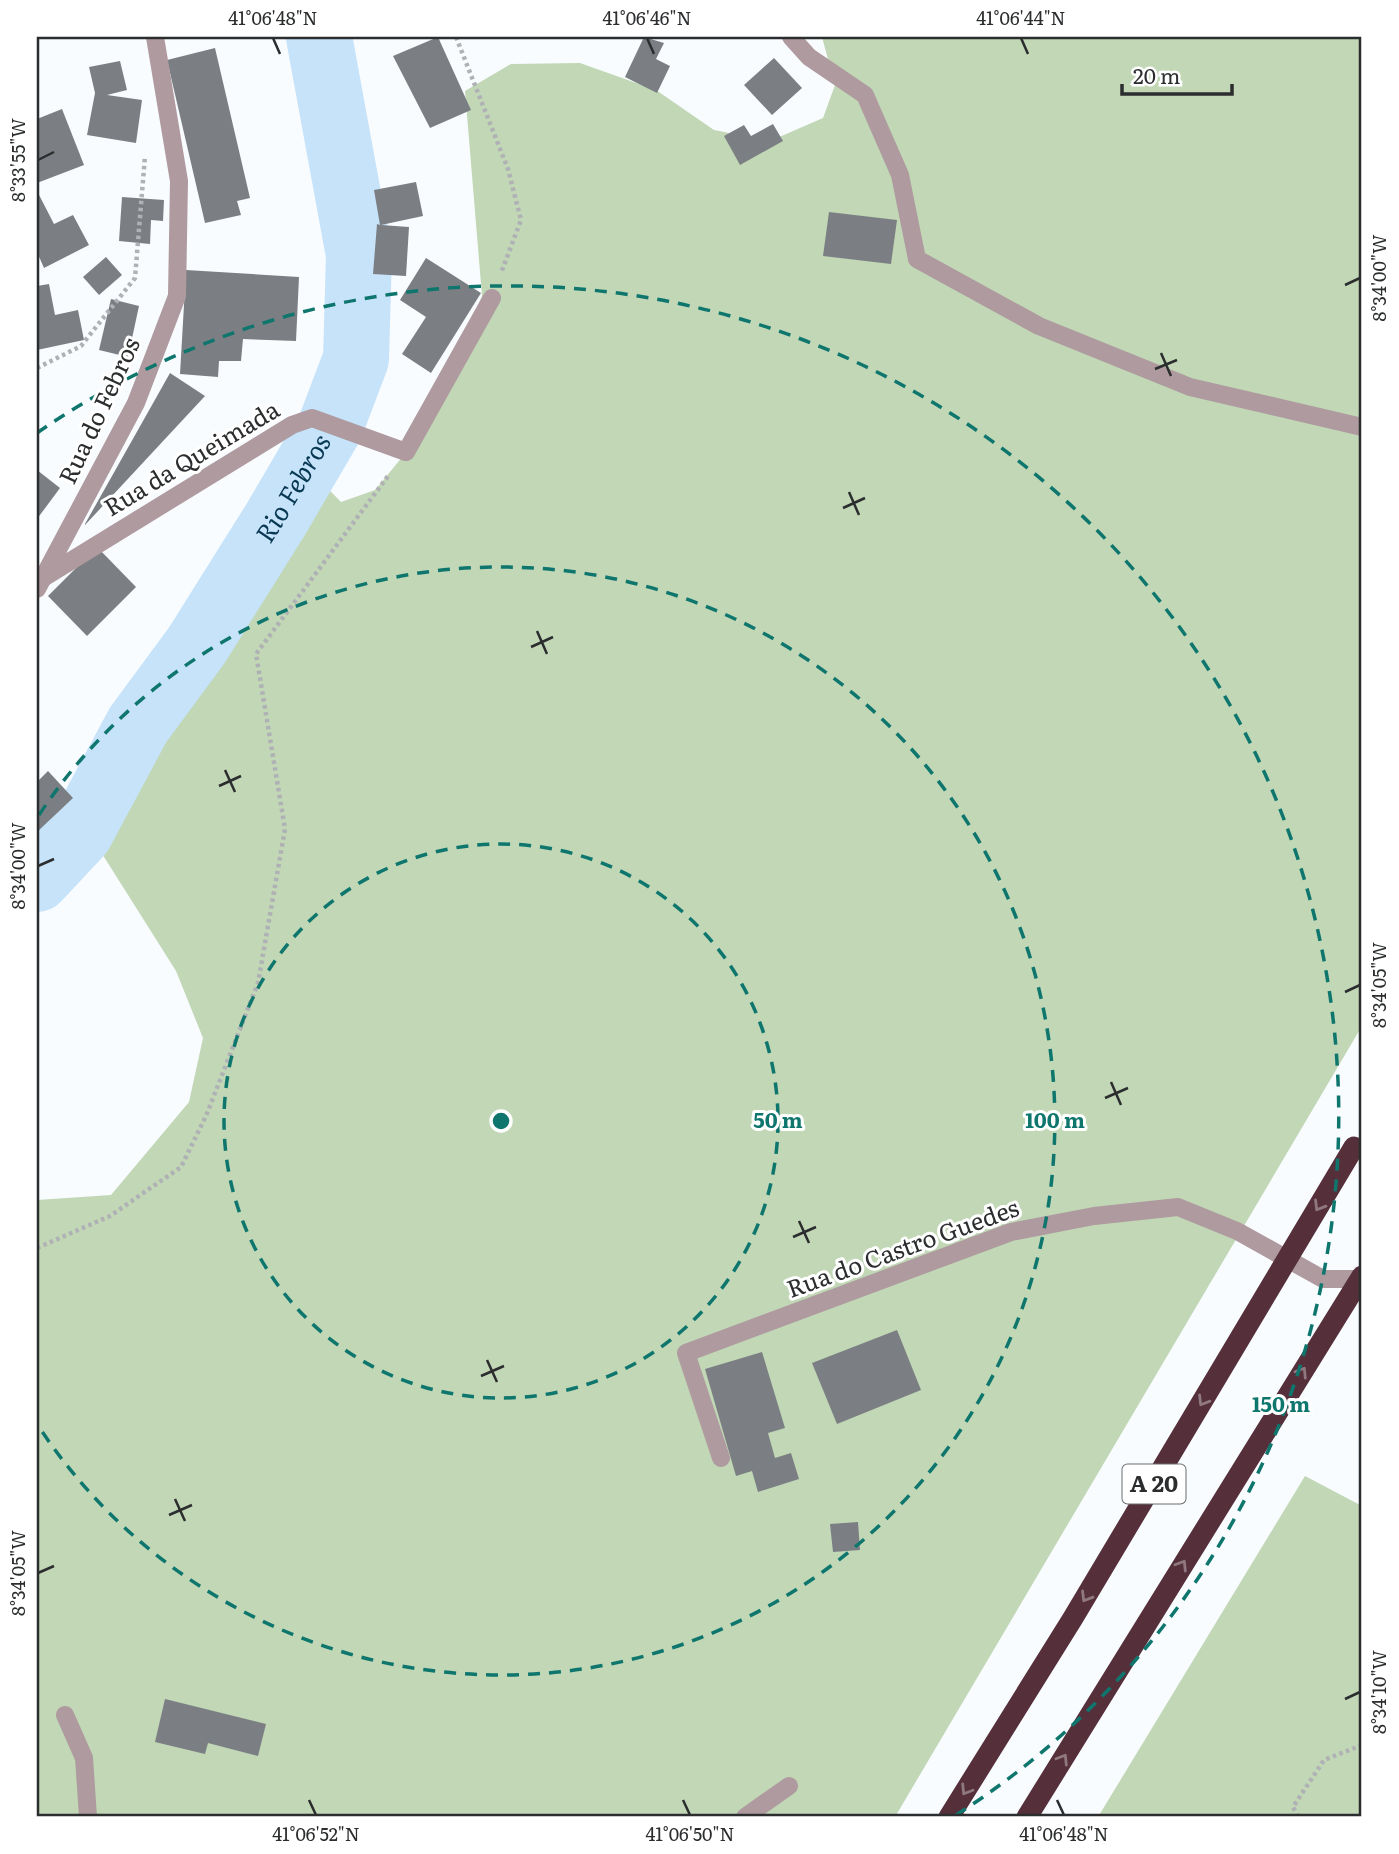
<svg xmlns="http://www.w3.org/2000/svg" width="1399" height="1854" font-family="Literata,serif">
<rect width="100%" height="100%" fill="#f9fcff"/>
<g fill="#c1d7b6">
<polygon points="822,37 1362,37 1362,1026 895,1817 37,1817 37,1200 111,1195 189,1102 203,1038 176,971 82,822 180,651 285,445 341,502 375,490 428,426 482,296 465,91 511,64 580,63 656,90 714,130 770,141 823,118 835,85"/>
<polygon points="1305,1476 1362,1506 1362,1817 1098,1817"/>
</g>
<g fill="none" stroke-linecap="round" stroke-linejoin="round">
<path stroke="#c6e3fa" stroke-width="66" id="s1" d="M37,879L80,833L138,725L197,645L276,519L331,425L356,359L359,255L319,37"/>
</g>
<g fill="#7b7f83">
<polygon points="438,37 471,110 430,128 393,56"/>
<polygon points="644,37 664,43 656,59 670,66 657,93 625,77"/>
<polygon points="215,48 250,198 237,201 241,215 205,223 167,60"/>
<polygon points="774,58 802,88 772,115 744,85"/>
<polygon points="120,61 127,90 107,95 142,100 136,143 87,135 95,93 89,67"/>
<polygon points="62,109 84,165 37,183 37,119"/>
<polygon points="773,124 783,141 740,165 724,136 744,125 751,136"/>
<polygon points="416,182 423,216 381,225 409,227 406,276 373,274 377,224 380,225 374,190"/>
<polygon points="37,191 54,224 73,215 89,245 44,268 37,252"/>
<polygon points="122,197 164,200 163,221 151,220 150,244 119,241"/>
<polygon points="829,212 897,220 891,264 823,256"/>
<polygon points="106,257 122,275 99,295 83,277"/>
<polygon points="426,258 481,293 431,373 402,354 426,317 400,300"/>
<polygon points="186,270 299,277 296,341 243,339 241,361 219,361 218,377 180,374"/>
<polygon points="49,284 55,315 78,310 84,340 37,350 37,286"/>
<polygon points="111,299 139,306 128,357 99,350"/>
<polygon points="170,373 205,396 85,525 85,524"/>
<polygon points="37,470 60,488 37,519"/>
<polygon points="97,547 136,587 87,636 48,596"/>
<polygon points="48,771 73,798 37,832 37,782"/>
<polygon points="897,1330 921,1390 837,1424 812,1363"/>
<polygon points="762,1352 785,1428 768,1433 775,1458 791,1453 799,1479 758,1492 752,1471 736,1476 705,1369"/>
<polygon points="858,1522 860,1550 833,1552 830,1524"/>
<polygon points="165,1699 266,1724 258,1756 208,1743 205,1754 155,1742"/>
</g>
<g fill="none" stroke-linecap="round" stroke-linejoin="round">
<g stroke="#afb1b4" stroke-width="4.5" stroke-dasharray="3.5 3.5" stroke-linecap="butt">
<polyline points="456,37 508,169 521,220 501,273"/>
<polyline points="37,368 81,346 135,278 145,156"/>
<polyline points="37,1248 110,1216 181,1167 206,1116 258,983 285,829 256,654 388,476"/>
<polyline points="1298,1817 1293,1807 1324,1760 1362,1745"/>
</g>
<g stroke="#ae9a9f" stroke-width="18">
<polyline points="791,37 809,57 865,95 900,175 917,259 1039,326 1190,387 1362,427"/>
<polyline points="43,578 292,425 312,418 406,452 492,298"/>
<polyline points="721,1458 686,1353 1011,1232 1094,1216 1178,1207 1237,1231 1323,1279 1362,1279"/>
<polyline points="65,1715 84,1758 88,1817"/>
<polyline points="745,1817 789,1786"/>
</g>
<polyline stroke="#ae9a9f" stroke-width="18" points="37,589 136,403 177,296 179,181 155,37"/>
<g stroke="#55303b" stroke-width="21">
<polyline points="949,1817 1073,1618 1354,1147"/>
<polyline points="1027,1817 1362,1276"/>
</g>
</g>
<defs><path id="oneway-chevron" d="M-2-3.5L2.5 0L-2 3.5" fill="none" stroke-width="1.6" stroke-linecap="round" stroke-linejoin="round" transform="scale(1.75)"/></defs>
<g stroke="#907880">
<use href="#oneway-chevron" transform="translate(1319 1206) rotate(121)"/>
<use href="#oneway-chevron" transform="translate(1302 1372) rotate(-58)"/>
<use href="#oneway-chevron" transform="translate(1203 1401) rotate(121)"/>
<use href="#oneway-chevron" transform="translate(1182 1565) rotate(-58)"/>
<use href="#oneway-chevron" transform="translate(1086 1597) rotate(121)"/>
<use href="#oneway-chevron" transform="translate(1063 1759) rotate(-58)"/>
<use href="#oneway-chevron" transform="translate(966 1790) rotate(122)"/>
</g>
<path fill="none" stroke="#2b2d2e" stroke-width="2.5" d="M273,38L280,54M647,38L654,54M1021,38L1028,54M38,160L54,152M1345,285L1360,278M1161,353L1171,376M1155,369L1177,360M849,492L859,515M843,508L865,498M537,631L547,654M531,647L553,637M225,770L235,792M219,786L241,776M38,866L54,859M1345,992L1360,985M1111,1082L1121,1105M1105,1098L1128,1088M799,1221L809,1243M793,1237L816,1227M487,1360L497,1382M481,1376L504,1366M175,1499L185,1521M169,1515L192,1505M38,1573L54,1566M1345,1699L1360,1692M309,1800L316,1815M683,1800L690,1815M1057,1800L1064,1815"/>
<g fill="none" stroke="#0f766e" stroke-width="3.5" stroke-dasharray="12 9">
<circle cx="501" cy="1121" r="277"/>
<path d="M39 815A554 554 0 1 1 39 1427"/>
<path d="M37 433A830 830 0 1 1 953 1817"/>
</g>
<g text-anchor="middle" stroke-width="6" stroke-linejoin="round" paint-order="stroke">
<rect fill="#fff" stroke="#6b6c6d" stroke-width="2" x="1122.5" y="1464.5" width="63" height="39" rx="5"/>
<g font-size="23" font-weight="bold" fill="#2b2d2e">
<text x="1154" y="1492">A 20</text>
</g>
<g font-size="24" fill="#2b2d2e" stroke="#fff">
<text transform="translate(100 411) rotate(-65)" y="8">Rua do Febros</text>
<text transform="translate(192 459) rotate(-31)" y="8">Rua da Queimada</text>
<text transform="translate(903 1249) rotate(-20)" y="8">Rua do Castro Guedes</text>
</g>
<g font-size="26" font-style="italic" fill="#083752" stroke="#fff">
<text dy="9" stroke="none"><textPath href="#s1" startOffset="469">Rio Febros</textPath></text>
</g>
</g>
<circle cx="501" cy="1121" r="10" fill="#0f766e" stroke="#fff" stroke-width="3.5"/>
<g font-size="21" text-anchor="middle" font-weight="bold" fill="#0f766e" stroke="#fff" stroke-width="6" stroke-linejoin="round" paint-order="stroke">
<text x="778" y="1128">50 m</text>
<text x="1055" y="1128">100 m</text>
<text x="1281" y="1412">150 m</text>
</g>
<rect width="1399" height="1854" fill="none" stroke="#ffffff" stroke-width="77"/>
<path d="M1122 84v10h110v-10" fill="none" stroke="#2b2d2e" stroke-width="3.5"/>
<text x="1133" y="84" font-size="21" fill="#2b2d2e" stroke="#ffffff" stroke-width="5" paint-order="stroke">20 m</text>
<rect x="38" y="38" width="1322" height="1777" fill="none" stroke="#2b2d2e" stroke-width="2.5"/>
<g font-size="18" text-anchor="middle" fill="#2b2d2e">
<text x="273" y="25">41°06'48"N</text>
<text x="647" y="25">41°06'46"N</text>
<text x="1021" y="25">41°06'44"N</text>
<text transform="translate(19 160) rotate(-90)" y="6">8°33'55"W</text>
<text transform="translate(1380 278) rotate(-90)" y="6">8°34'00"W</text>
<text transform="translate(19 866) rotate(-90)" y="6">8°34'00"W</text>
<text transform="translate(1380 985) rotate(-90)" y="6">8°34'05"W</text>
<text transform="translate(19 1573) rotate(-90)" y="6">8°34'05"W</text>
<text transform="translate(1380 1692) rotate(-90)" y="6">8°34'10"W</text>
<text x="316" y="1841">41°06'52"N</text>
<text x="690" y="1841">41°06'50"N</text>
<text x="1064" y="1841">41°06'48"N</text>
</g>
</svg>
